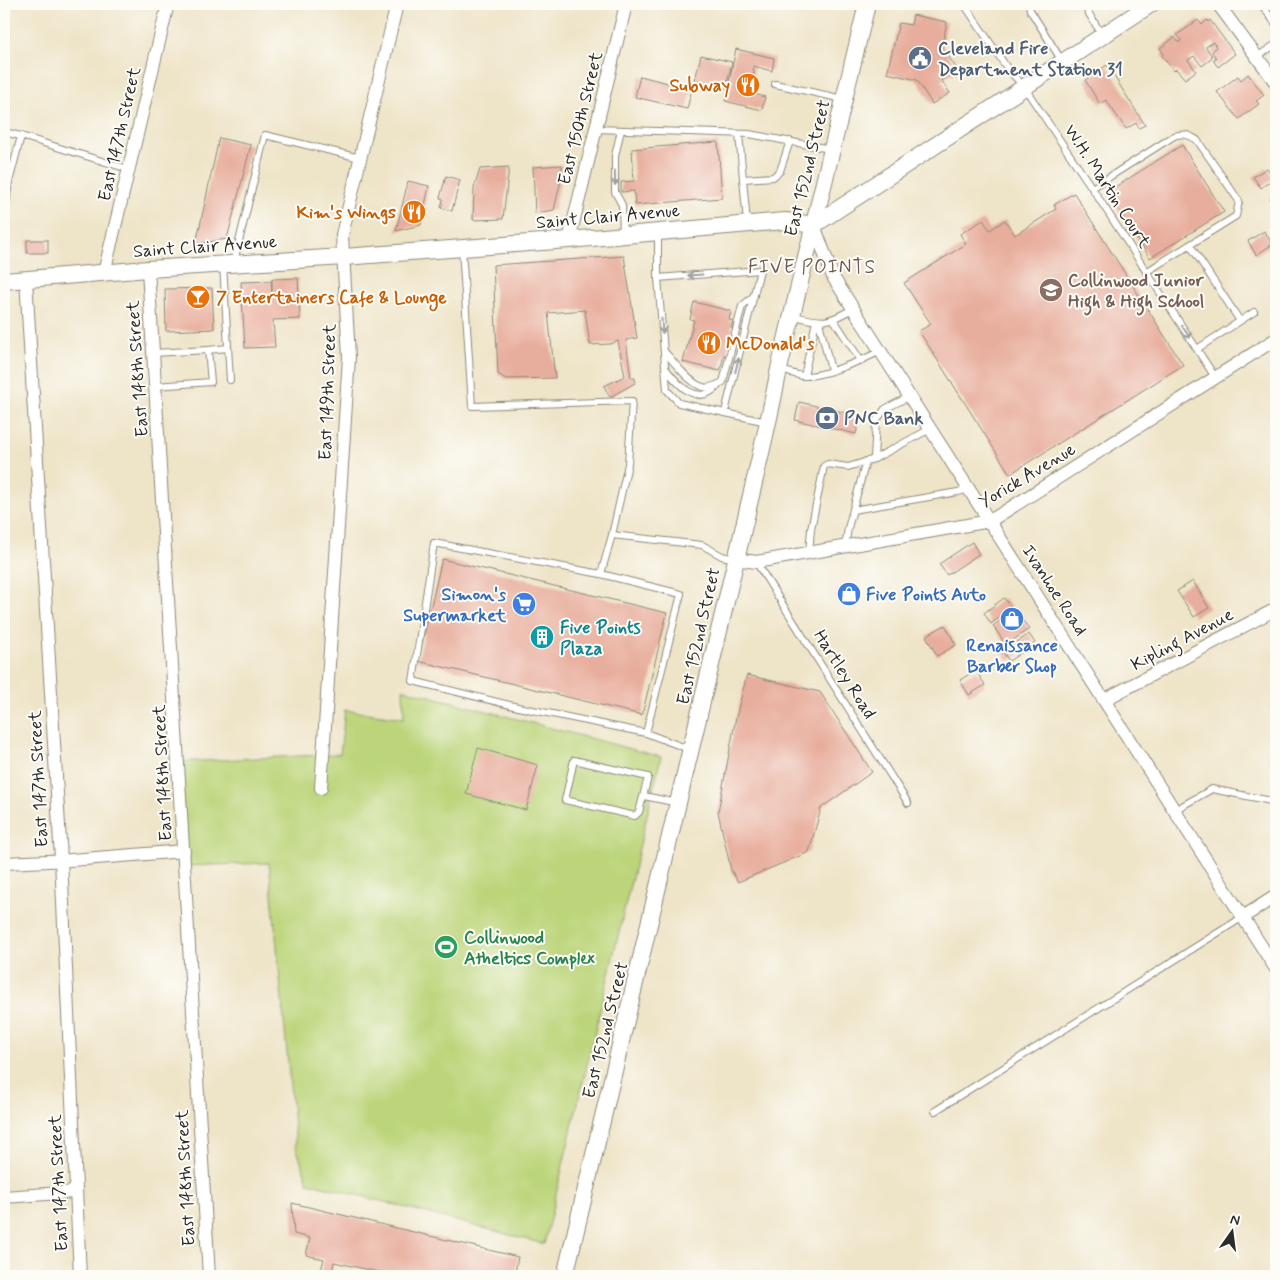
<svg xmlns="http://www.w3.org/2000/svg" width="1280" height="1280" font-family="Mynerve,sans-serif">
<rect width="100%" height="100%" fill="#fdfcf7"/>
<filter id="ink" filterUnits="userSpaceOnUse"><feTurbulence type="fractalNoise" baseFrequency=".02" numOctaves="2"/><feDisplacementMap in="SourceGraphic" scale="10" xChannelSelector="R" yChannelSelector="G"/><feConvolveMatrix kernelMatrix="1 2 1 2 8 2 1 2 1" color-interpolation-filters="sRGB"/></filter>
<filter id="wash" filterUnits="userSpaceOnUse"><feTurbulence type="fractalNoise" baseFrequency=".0096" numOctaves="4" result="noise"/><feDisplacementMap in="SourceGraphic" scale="20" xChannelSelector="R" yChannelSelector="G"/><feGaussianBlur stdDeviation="1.12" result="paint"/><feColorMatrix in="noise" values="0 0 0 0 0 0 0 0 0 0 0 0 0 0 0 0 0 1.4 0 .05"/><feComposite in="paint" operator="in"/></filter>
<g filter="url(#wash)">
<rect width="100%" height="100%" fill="#eee4c8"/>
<polygon fill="#bcd57a" stroke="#748052" points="403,689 661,757 544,1244 308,1182 296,1147 269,863 185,866 178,762 340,754 345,710 404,718"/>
<g id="blocks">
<g fill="#e8ae9d">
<polygon points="913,15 947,22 942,46 958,71 941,80 950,93 932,104 917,80 887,73 899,23 911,25"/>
<polygon points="1198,20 1202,25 1207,20 1208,22 1210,20 1235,54 1218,67 1213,60 1216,58 1212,52 1216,47 1213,42 1206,47 1212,56 1210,60 1202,66 1194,56 1188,60 1196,71 1185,79 1176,69 1174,71 1162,56 1163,53 1160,48 1175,37 1179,43 1181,40 1177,35"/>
<polygon points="736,49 774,58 772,71 753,66 754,73 752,82 747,92 765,97 762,110 725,101"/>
<polygon points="701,55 732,62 726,88 695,80"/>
<polygon points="1107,65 1145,125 1139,128 1136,123 1126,129 1106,100 1100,104 1085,80"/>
<polygon points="1248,74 1264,95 1256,101 1259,104 1239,119 1217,92 1238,76 1241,80"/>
<polygon points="640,76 692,89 687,109 635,97"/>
<polygon points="219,138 251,145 227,239 196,244"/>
<polygon points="718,142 722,198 635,205 634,191 621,192 621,182 634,181 632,149"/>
<polygon points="1182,145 1224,212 1150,258 1107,192"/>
<polygon points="562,165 562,176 554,210 535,213 533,167"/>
<polygon points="509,167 503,219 473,220 474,188 480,169"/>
<polygon points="1267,168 1274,178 1261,188 1253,177"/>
<polygon points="446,176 460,180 452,211 441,208 443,199 440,198"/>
<polygon points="408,181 429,186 421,225 396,231"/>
<polygon points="1074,193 1183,365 1010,474 919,331 931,324 904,283 966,244 960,234 983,220 990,230 1005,220 1015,235 1056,209 1054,205"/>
<polygon points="1276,193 1276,207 1270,198"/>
<polygon points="1264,231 1273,244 1256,255 1248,241"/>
<rect x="27" y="240" width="21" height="13"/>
<polygon points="624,256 637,338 626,340 631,378 635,378 635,383 610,397 604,386 625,376 618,341 610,344 590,345 585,310 548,313 555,378 506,379 498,374 493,265"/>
<polygon points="298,278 300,319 273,320 275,347 245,348 241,282 271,281 272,294 272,279"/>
<polygon points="212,288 214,329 166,331 165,289"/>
<polygon points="694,302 731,311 729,320 733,321 731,328 734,329 733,336 731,335 727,349 729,350 728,356 724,355 720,371 683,362 694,320 690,319"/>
<polygon points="799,402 860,416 856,434 795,420"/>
<polygon points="972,542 979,554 947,575 939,564"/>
<polygon points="442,559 667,613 642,715 418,661"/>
<polygon points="1193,581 1209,608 1194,617 1177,591"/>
<polygon points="1004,598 1012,608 991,624 984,613"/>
<polygon points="1015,610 1029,629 1006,645 993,626"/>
<polygon points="945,625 956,645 937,656 926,636"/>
<polygon points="1029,634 1035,643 1009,661 1003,652"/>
<polygon points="976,670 985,685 969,695 960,680"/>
<polygon points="747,675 820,692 872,772 821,808 809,852 738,882 731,870 718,812 736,717"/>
<polygon points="478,748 538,765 526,810 466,794"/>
<polygon points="292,1203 518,1257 515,1272 531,1276 396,1276 334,1262 331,1276 320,1274 324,1259 306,1255 310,1238 294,1234"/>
</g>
</g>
</g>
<g filter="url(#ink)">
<use href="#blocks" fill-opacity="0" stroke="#8c887a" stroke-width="1"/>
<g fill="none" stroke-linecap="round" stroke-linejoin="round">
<g stroke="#8c887a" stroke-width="8">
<g id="service">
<polyline points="964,4 1007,68 1024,87 1092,188 1215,377"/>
<polyline points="1029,4 1030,10 1062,61"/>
<polyline points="1083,4 1102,35"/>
<polyline points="1261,4 1276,24"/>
<polyline points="1257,57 1276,44"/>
<polyline points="775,84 843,99"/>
<polyline points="595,129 749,134 830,149"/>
<polyline points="621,130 615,156 615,192 622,205 623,234"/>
<polyline points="4,132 21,136"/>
<polyline points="739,134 747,223"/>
<polyline points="743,179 773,177 780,171 790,141"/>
<path d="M1092,188L1174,136C1184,133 1189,135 1197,140L1239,201L1236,216L1146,272"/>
<polyline points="4,219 9,182 21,136 128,169"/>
<polyline points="658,233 658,278 667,390 679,403 767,422"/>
<polyline points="1190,245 1240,321"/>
<polyline points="462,248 472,406 632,401 628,464 612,535 702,545 722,556 735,559"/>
<polyline points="234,262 265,135 360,158"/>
<polyline points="223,264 230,380"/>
<polyline points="658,278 760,270 725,412"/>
<path d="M794,316C823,323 827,324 854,308"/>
<polyline points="834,320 861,361"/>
<polyline points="819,322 831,370"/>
<polyline points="1197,349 1254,312"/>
<polyline points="208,350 228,348"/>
<path d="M664,351C673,361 690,384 703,387C709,389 717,385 723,382L742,306L754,296"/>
<polyline points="153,353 208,350 211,382 155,386"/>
<path d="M666,369C679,386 698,407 718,386"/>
<path d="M781,370C788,372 796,375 803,376C822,377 864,360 880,351"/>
<polyline points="804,376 816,321"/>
<polyline points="874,459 930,429"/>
<polyline points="853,510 958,492 969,489"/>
<polyline points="612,535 601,574 681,594 646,733 691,750"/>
<polyline points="845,547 848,528 866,461"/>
<polyline points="809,553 811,529 824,466 828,464 848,467 874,459 876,421 885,409 910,396"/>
<polyline points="756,562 908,803"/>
<polyline points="601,574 434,543 413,681 518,707 646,733"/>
<polygon points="574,760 648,777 639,812 635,816 565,800"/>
<polyline points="644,796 678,803"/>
<polyline points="1175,810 1212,789 1276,802"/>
<polyline points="935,1111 1243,917"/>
</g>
</g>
<g stroke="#8c887a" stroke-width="14">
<g id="minor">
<polyline points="1218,4 1276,83"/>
<polyline points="814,225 833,277 1276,969"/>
<polyline points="569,240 626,4"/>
<polyline points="148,269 209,1276"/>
<polyline points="104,273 168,4"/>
<polyline points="26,279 61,859 80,1276"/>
<polyline points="736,559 756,562 990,521 1276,339"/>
<polyline points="1104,700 1276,609"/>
<polyline points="321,788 349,357 342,235 397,4"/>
<polyline points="4,863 71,860 184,851"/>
<polyline points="1243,917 1276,896"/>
<polyline points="4,1197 75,1192"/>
</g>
</g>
<g stroke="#8c887a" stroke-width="18">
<g id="tertiary">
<polyline points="4,281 148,269 344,257 569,240 785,221 814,225 1151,4"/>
<path d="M565,1276C624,1032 683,788 740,543C753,485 768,428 779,369L867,4"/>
</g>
</g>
<use href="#service" stroke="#fff" stroke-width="6"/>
<use href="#minor" stroke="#fff" stroke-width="12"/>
<use href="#tertiary" stroke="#fff" stroke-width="16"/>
</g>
<defs><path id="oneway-shaft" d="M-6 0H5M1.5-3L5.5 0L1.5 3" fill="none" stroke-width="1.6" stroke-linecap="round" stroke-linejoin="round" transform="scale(1.25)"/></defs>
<g stroke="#a0a0a0">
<use href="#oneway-shaft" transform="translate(615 178) rotate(89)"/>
<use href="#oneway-shaft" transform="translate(695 275) rotate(176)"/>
<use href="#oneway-shaft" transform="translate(662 326) rotate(86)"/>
<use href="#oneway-shaft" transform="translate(1186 332) rotate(56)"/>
<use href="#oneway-shaft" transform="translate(737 365) rotate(-76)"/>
</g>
</g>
<defs>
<g id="civic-disc" transform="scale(1.25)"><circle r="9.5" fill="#5c6f8a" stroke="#fdfcf7"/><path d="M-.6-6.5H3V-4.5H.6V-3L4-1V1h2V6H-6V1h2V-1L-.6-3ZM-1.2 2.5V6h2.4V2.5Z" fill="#fff"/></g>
<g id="restaurant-disc" transform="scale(1.25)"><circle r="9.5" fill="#e8710a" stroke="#fdfcf7"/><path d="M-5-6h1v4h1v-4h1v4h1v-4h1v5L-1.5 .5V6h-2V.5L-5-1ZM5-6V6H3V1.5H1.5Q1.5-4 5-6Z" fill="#fff"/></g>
<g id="school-disc" transform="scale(1.25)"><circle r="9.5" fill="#8d6e63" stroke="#fdfcf7"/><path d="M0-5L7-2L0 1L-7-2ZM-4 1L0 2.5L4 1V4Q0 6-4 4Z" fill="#fff"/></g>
<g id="bar-disc" transform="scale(1.25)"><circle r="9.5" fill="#e8710a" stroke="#fdfcf7"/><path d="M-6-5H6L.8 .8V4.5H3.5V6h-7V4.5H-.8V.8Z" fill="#fff"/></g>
<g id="bank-disc" transform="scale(1.25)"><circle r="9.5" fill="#5c6f8a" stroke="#fdfcf7"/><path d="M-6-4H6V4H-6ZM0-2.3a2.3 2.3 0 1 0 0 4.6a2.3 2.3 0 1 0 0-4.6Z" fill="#fff"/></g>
<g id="shop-disc" transform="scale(1.25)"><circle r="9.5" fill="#3f7fe0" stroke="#fdfcf7"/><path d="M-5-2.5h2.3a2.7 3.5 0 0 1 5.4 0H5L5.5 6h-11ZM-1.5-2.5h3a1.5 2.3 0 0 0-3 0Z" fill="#fff"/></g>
<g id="supermarket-disc" transform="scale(1.25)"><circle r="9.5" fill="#3f7fe0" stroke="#fdfcf7"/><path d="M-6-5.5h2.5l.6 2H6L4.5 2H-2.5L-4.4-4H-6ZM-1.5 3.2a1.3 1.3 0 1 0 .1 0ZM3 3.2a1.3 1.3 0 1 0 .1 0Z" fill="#fff"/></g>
<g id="building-disc" transform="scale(1.25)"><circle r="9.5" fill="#0f9aa8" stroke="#fdfcf7"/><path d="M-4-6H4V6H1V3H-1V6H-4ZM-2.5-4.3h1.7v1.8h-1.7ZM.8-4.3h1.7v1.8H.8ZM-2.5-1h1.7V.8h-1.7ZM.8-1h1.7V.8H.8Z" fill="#fff"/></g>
<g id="stadium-disc" transform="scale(1.25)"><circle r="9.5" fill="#2e9e5b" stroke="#fdfcf7"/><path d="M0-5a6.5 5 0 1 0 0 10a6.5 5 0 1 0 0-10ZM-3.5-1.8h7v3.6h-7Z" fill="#fff"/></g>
</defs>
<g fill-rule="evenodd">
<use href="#civic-disc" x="920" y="58"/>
<use href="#restaurant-disc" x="748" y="85"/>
<use href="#restaurant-disc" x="414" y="212"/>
<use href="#school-disc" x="1051" y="290"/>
<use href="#bar-disc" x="198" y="297"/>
<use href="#restaurant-disc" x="709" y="343"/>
<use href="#bank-disc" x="827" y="418"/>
<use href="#shop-disc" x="849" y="594"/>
<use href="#supermarket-disc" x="524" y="604"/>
<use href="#shop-disc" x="1012" y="619"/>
<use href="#building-disc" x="542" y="637"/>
<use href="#stadium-disc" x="446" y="947"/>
</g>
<g text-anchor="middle" stroke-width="4" stroke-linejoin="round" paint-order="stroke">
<g font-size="18" font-weight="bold" fill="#4e5e75" stroke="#fdfcf7" text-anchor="start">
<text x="938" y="54">Cleveland Fire<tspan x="938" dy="21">Department Station 31</tspan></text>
<text x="844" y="424">PNC Bank</text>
</g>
<g font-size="18" font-weight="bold" fill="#c56008" stroke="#fdfcf7" text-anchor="end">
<text x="730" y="91">Subway</text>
<text x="396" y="218">Kim's Wings</text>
<text x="216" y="303" text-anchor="start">7 Entertainers Cafe &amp; Lounge</text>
<text x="726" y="349" text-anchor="start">McDonald's</text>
</g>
<g font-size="18" fill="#2b2b2b" stroke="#fdfcf7">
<text transform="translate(580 118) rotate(-76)" y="6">East 150th Street</text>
<text transform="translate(119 134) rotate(-77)" y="6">East 147th Street</text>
<text transform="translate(807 168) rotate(-76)" y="6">East 152nd Street</text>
<text transform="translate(1108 186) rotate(57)" y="6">W.H. Martin Court</text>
<text transform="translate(608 216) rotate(-5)" y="6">Saint Clair Avenue</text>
<text transform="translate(205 246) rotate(-4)" y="6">Saint Clair Avenue</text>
<text transform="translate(137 369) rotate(-94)" y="6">East 148th Street</text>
<text transform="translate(327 392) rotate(-88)" y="6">East 149th Street</text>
<text transform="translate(1027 475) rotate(-31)" y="6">Yorick Avenue</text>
<text transform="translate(1055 590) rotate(57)" y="6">Ivanhoe Road</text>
<text transform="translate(698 636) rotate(-77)" y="6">East 152nd Street</text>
<text transform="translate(1182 639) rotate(-28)" y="6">Kipling Avenue</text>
<text transform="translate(845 674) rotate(58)" y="6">Hartley Road</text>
<text transform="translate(162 773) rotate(-93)" y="6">East 148th Street</text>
<text transform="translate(38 779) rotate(-93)" y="6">East 147th Street</text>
<text transform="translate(605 1030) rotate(-76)" y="6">East 152nd Street</text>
<text transform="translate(185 1178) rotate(-93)" y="6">East 148th Street</text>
<text transform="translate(58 1183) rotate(-93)" y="6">East 147th Street</text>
</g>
<g font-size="18" font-weight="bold" fill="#785e54" stroke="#fdfcf7" text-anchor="start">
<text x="1068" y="286">Collinwood Junior<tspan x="1068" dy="21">High &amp; High School</tspan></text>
</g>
<g font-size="18" font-weight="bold" fill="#366cbe" stroke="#fdfcf7" text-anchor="end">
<text x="506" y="600">Simon's<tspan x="506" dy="21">Supermarket</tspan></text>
<text x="866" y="600" text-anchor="start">Five Points Auto</text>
<text x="1012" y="651" text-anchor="middle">Renaissance<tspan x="1012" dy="21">Barber Shop</tspan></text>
</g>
<g font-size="18" font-weight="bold" fill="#0d838f" stroke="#fdfcf7" text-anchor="start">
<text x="560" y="633">Five Points<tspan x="560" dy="21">Plaza</tspan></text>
</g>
<g font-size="18" font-weight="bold" fill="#27864d" stroke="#fdfcf7" text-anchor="start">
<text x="464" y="943">Collinwood<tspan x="464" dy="21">Atheltics Complex</tspan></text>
</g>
<g font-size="19" letter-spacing="1" fill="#6d5953" stroke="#fdfcf7">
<text x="812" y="273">FIVE POINTS</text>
</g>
</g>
<rect width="1280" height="1280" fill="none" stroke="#fdfcf7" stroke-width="20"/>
<g transform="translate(1232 1232) rotate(14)" stroke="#fdfcf7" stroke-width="4" paint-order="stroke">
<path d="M0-4L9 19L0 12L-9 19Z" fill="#2b2b2b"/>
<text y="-8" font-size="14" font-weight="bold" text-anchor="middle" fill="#2b2b2b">N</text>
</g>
</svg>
